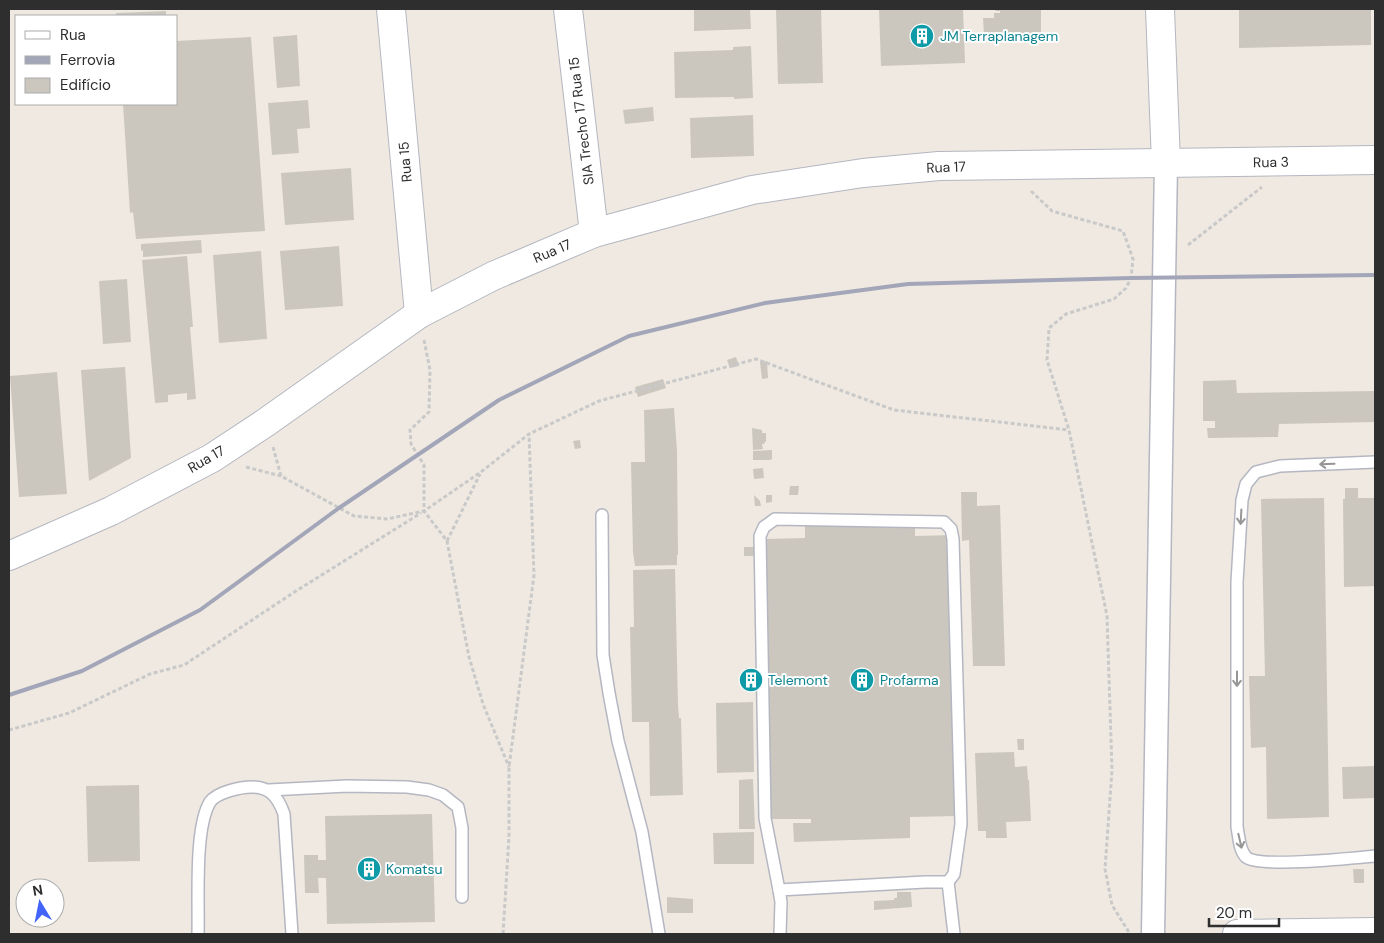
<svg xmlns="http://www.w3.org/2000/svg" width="1384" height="943" font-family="'DM Sans',sans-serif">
<rect width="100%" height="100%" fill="#efe9e1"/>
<g fill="#cbc7bf">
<polygon points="694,9 750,9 751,29 694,31"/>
<polygon points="776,9 821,9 823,83 778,84"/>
<polygon points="879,9 963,9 965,63 881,66"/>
<polygon points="996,9 1041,9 1041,33 984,35 983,18 994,18 994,13 1000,13 1000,11 995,11"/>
<polygon points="1239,9 1371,9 1371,45 1239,48"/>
<polygon points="166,11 166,16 116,16 116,13"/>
<polygon points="297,35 300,86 277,88 273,37"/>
<polygon points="251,37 265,231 136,239 133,212 130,213 123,104 176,104 176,41"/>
<polygon points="751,46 753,98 734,99 734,97 675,98 674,52 733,50 733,47"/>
<polygon points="308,100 310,128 297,129 299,153 272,155 268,103"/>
<polygon points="653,107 654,121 625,124 623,110"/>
<polygon points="753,115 754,156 691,158 690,118"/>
<polygon points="351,168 354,220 285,225 281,173"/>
<polygon points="201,240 202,253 143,257 143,250 141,251 141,244"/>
<polygon points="339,246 343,306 285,310 280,251"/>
<polygon points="261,251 267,339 219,343 213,255"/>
<polygon points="187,256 193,327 190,327 196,399 187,400 187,393 168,395 168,402 155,403 142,260"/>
<polygon points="127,279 131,342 103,344 99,281"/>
<polygon points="736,357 739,366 730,368 727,360"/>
<polygon points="767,361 768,378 762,379 760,362"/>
<polygon points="125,367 131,458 89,481 81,370"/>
<polygon points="57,372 67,494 19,497 10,376"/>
<polygon points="663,379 666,388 638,397 635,387"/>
<polygon points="1236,380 1237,393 1375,391 1375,422 1279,424 1278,437 1208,438 1207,428 1215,428 1215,421 1203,421 1203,381"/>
<polygon points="674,408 677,451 678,555 677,555 677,565 635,566 633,552 631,462 645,462 644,410"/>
<polygon points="752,428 762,430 762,433 766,433 766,442 764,442 765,444 762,444 763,449 753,450"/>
<polygon points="580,440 581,448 575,449 573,441"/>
<polygon points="772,450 772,459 770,460 753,460 753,451"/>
<polygon points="763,468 764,478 754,479 753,469"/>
<polygon points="790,486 799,486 798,495 789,495"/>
<polygon points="1345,488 1358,488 1358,498 1375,498 1375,586 1344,587 1343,499 1345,499"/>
<polygon points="961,492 977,492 977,506 1000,505 1005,666 973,666 969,540 962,541"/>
<polygon points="754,495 760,501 761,506 755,506"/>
<polygon points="766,495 772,495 772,502 766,503"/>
<polygon points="1324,498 1329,817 1267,819 1266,747 1251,748 1249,676 1265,676 1261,499"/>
<polygon points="915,515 915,536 952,535 957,816 910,817 910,838 794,842 793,823 811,823 811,819 771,819 765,539 805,538 805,526 812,526 811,518"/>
<rect x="744" y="547" width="12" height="9"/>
<polygon points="675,569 678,705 679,718 681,718 683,795 650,796 649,722 632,722 630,627 634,627 633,570"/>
<rect x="745" y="668" width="12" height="23"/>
<polygon points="753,702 754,772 717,773 716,703"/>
<polygon points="1017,739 1024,739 1024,750 1018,750"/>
<polygon points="1014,752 1015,767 1027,766 1028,780 1029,780 1031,821 1006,822 1007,838 986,838 986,831 978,831 975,753"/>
<polygon points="1375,766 1375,798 1343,799 1342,767"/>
<polygon points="753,779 755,829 739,829 739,780"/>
<polygon points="139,785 140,861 88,862 86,786"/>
<polygon points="432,814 435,922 327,924 326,878 318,878 319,893 305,893 304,855 318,855 318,860 326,860 325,816"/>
<polygon points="754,832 754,864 714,864 713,833"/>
<polygon points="1353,869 1364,869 1364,883 1354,883"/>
<polygon points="897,892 911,892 912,907 874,910 874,901 894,900 894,898 897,898"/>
<polygon points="667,897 693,899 693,913 667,913"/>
</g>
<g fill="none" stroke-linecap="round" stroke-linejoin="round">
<g stroke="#b4b7c1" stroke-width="14">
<g id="lane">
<path d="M1375,462L1280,466L1256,472L1246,484L1242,500L1237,582V827C1239,836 1239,850 1246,857C1258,868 1354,858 1375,856"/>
<polyline points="602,515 603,655 609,693 618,741 642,832 659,934"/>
<polyline points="269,790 347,786 407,787 429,790 443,795 458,807 462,828 462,897"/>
<polyline points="779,890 765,818 760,536 764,527 775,519 944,522 951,529 953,539 961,824 954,874 948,882"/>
<path d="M198,934C199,902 194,828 210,802C217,792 241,787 252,787C270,787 278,797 284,814L292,934"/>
<polyline points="780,934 781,902 779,890 925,882 948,882 954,934"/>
</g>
</g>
<g stroke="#b4b7c1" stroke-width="25">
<polyline id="street" points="1153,934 1166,163"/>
</g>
<g stroke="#b4b7c1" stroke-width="30">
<g id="secondary">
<polyline points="391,9 419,314"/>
<polyline points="568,9 594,233"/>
<polyline points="1160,9 1166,163"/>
<polyline points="9,556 111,511 212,458 265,423 419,314 493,276 594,233 752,190 863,173 939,166 1375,160"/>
<polyline points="1237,934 1375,932"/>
</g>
</g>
<g stroke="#c9c9c9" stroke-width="3" stroke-dasharray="4 2.5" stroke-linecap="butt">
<polyline points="1031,191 1052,211 1123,231 1133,259 1131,278 1126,288 1114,299 1066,314 1049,328 1047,360 1069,430 1107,616 1112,770 1105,869 1112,905 1130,934"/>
<polyline points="1188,245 1262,187"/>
<polyline points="424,340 430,370 429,412 410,430 411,444 424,465 424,511 447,541 469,657 483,704 509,767"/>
<polyline points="273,447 281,476 354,516 387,519 424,511 481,472 529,434 599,401 756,359 894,410 1069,430"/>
<polyline points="246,467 281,476"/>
<polyline points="447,541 480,474"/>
<polyline points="9,730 69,713 150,674 184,665 296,591 421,513"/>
<polyline points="503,934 509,837 509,767 534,575 529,434"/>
</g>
<use href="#lane" stroke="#fff" stroke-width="11"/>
<use href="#street" stroke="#fff" stroke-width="22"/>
<use href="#secondary" stroke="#fff" stroke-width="28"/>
<polyline stroke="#a3a6b8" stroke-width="4" points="9,695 82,671 200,610 339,508 499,400 629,336 765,303 908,284 1131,278 1375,275"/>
</g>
<defs><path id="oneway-shaft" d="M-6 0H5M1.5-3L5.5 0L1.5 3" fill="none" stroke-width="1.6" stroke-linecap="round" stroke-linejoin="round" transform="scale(1.25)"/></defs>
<g stroke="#969696">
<use href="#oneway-shaft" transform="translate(1327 464) rotate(178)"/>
<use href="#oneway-shaft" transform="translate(1241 517) rotate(93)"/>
<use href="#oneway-shaft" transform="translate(1237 679) rotate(90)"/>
<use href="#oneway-shaft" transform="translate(1240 841) rotate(77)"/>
</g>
<defs>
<g id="building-disc" transform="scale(1.25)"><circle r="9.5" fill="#0f9aa8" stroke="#fff"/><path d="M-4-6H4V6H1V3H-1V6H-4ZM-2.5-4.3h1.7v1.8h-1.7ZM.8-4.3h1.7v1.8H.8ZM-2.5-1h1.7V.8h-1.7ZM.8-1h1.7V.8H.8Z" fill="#fff"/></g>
</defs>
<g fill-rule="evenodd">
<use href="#building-disc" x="922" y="36"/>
<use href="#building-disc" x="751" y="680"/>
<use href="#building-disc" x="862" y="680"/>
<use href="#building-disc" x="369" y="869"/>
</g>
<g text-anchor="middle" stroke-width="4" stroke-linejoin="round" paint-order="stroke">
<g font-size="14" fill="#0d838f" stroke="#fff" text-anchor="start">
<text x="940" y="41">JM Terraplanagem</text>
<text x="768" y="685">Telemont</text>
<text x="880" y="685">Profarma</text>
<text x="386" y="874">Komatsu</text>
</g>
<g font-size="14" fill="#2e2e2e" stroke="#fff">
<text transform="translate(581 121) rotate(-97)" y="5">SIA Trecho 17 Rua 15</text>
<text transform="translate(405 162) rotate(-95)" y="5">Rua 15</text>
<text transform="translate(1271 162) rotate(-1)" y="5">Rua 3</text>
<text transform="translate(946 167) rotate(-2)" y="5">Rua 17</text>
<text transform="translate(552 251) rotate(-23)" y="5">Rua 17</text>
<text transform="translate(206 459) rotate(-30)" y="5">Rua 17</text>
</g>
</g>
<rect width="1384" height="943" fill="none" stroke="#2e2e2e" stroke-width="20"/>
<rect x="15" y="15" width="162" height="90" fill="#ffffff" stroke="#ababab"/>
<rect x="25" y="31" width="25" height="8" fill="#ffffff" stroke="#ababab"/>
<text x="60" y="40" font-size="15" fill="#2e2e2e">Rua</text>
<rect x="25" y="56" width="25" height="8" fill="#a3a6b8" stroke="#ababab"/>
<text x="60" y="65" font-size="15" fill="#2e2e2e">Ferrovia</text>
<rect x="25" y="78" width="25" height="15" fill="#cbc7bf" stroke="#ababab"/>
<text x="60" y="90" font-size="15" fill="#2e2e2e">Edifício</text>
<g transform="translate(40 903) rotate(350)"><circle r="24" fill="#ffffff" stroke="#ababab"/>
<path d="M0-4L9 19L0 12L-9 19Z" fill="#4264fb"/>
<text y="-8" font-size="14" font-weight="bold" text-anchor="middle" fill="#2e2e2e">N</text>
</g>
<path d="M1209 918v8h70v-8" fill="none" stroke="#2e2e2e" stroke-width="2.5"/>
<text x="1216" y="918" font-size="15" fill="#2e2e2e" stroke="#ffffff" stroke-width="4" paint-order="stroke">20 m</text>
</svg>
